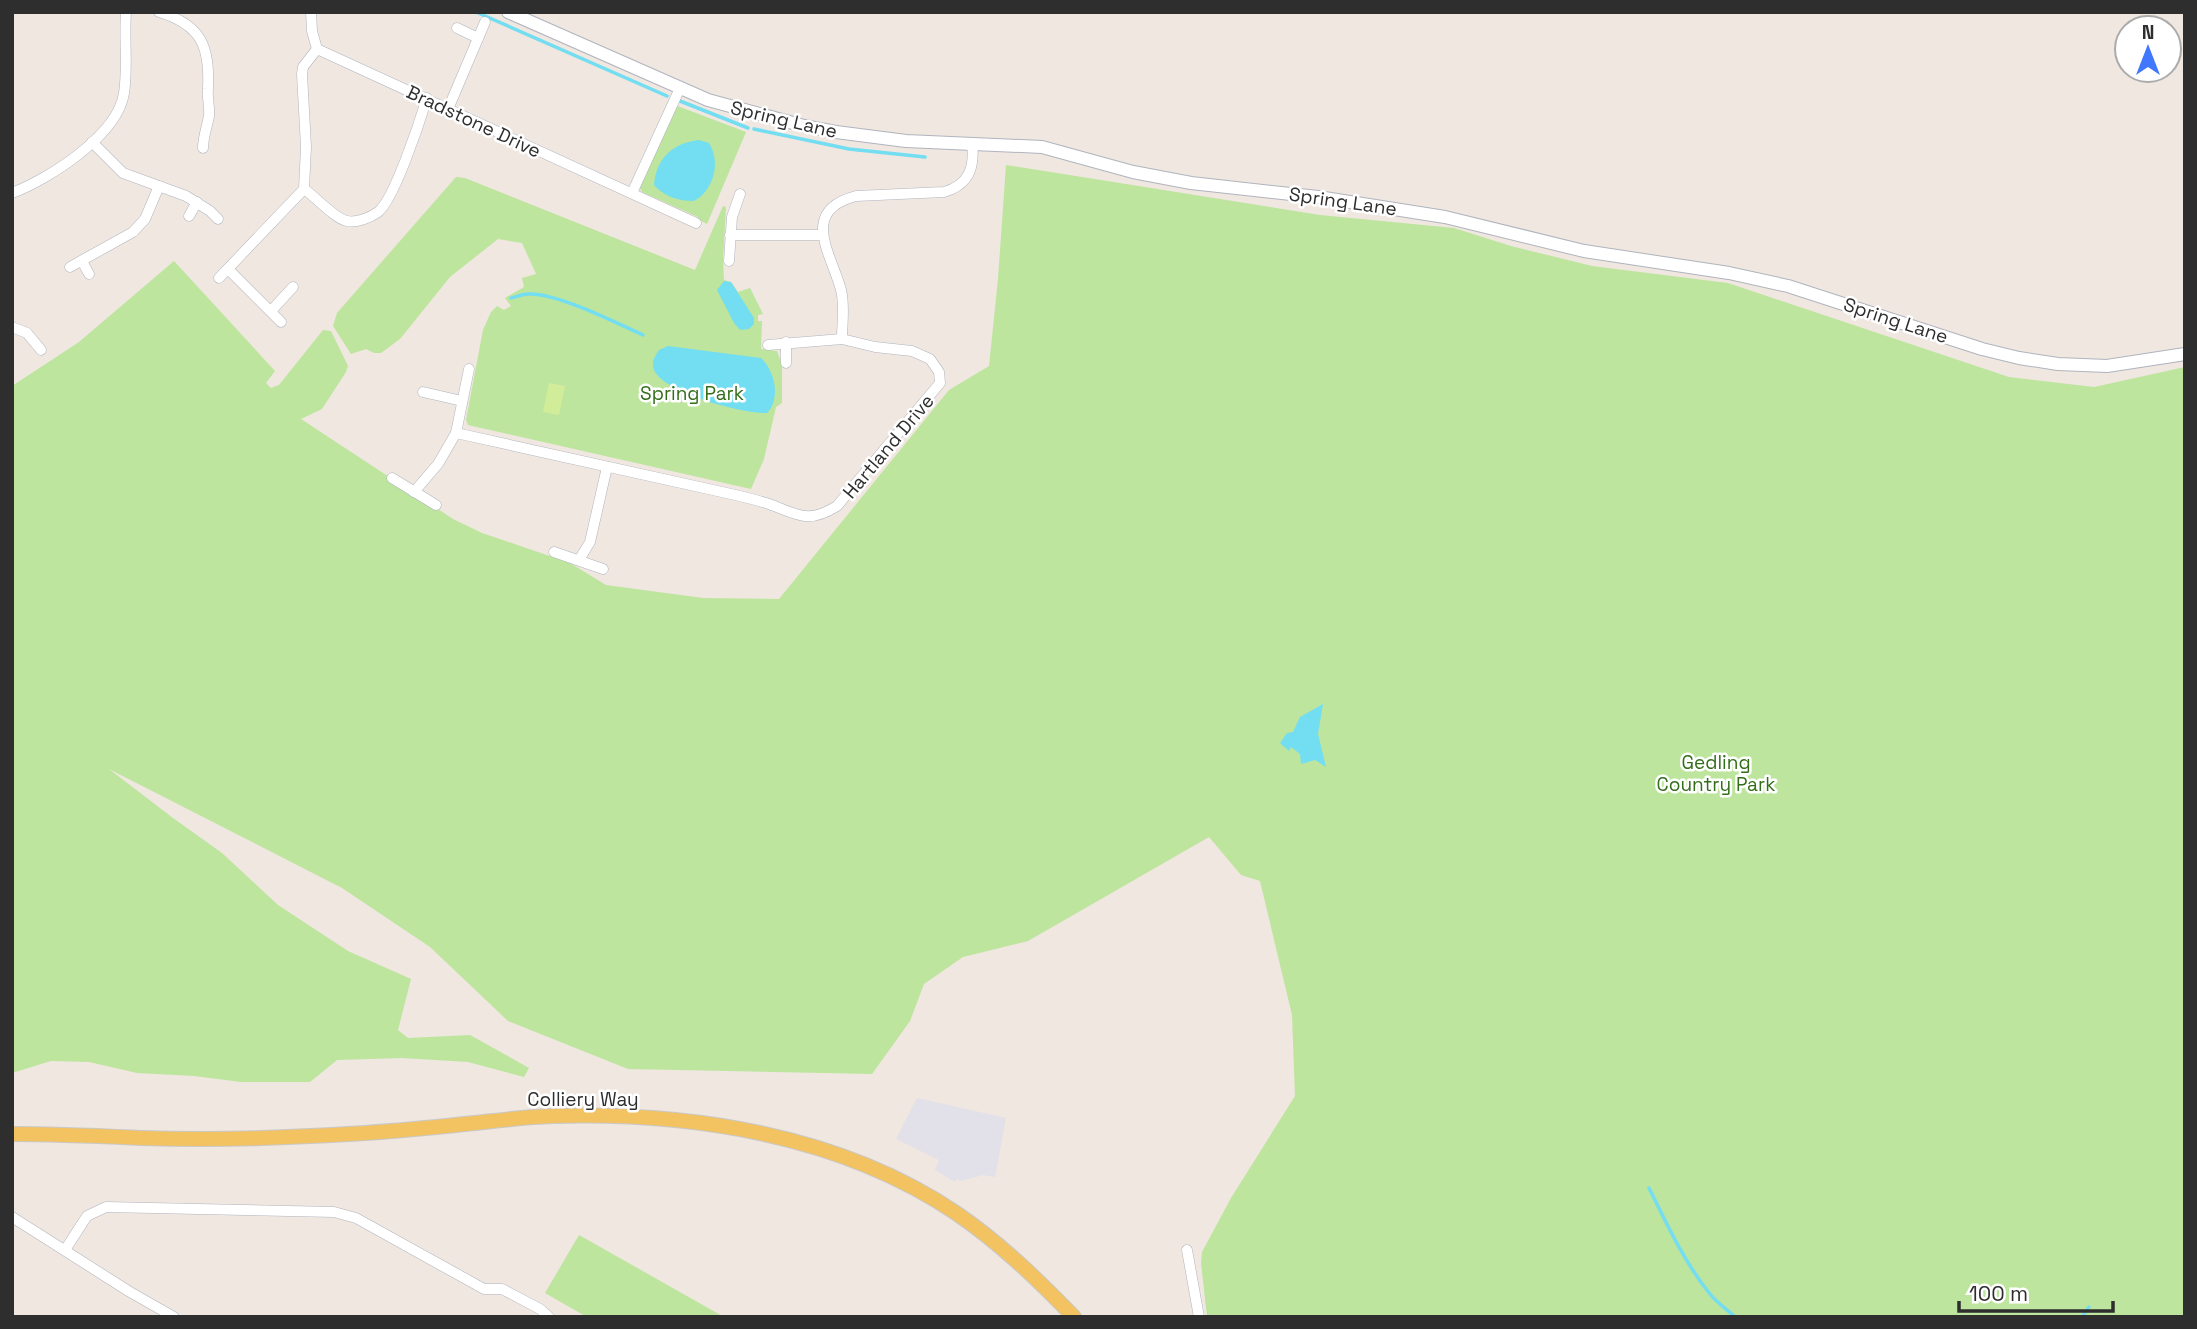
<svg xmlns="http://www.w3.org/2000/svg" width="2197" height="1329" font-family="'Space Grotesk',sans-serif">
<rect width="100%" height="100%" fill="#efe7e0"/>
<polygon fill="#e2e0e8" points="917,1098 1006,1118 995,1177 983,1175 961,1181 957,1179 955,1182 935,1170 939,1160 896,1139"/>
<g fill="#bde59d">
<polygon points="675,105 746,132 707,224 698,219 698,217 642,192 639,186"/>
<polygon points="1006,165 1320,215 1454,228 1511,246 1592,266 1728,283 2009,377 2094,387 2185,367 2185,1317 1207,1317 1201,1263 1202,1252 1231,1198 1295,1096 1292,1015 1260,881 1241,875 1209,837 1028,941 963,957 924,984 910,1021 872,1074 628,1069 508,1021 430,947 342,888 109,769 173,818 222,853 278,905 348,951 411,979 398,1030 408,1038 470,1035 529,1068 524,1077 468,1062 402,1058 337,1060 310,1082 241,1082 194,1076 137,1073 89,1062 51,1061 12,1073 12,386 79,342 174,261 275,371 266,383 271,388 279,385 323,330 331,331 348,366 346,372 322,409 301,419 453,519 482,533 570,563 606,585 703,598 779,599 949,390 989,366 998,279"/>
<polygon points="456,177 465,178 695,270 723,206 726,207 723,260 724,280 731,282 738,292 750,288 763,314 758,315 758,321 762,321 761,349 777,351 782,365 782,403 776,407 764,459 751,489 468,425 466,420 483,330 491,312 497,306 504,310 511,306 505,298 524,287 522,278 536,274 522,243 498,239 450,277 400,339 381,353 374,353 366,349 351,354 333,326 337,313"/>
<polygon points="579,1235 724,1317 587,1317 545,1293"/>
</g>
<polygon fill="#d2ed99" points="549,383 565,386 559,415 543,412"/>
<g fill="#73ddf1">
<path d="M699,140L709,143C721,162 714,190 694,201C678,201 665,197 654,185C656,158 673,143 699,140Z"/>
<polygon points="724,281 731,282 754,318 754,324 749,329 740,330 734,323 717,290"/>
<path d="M668,346L761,358C775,371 781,399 767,413C743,414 664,393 654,370C651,362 655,356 659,350Z"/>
<polygon points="1323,704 1318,734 1326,767 1315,760 1301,764 1300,754 1291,747 1289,751 1280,743 1287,733 1293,732 1300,717"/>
</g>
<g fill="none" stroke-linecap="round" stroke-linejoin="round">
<g stroke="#73ddf1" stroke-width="3.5">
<polyline points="476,12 667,96"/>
<polyline points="680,101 748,128"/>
<polyline points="754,129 849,149 925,157"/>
<path d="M511,298C516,297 523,294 528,294C555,292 617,323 643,335"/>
<path d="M1649,1188C1667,1224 1684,1262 1710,1294C1717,1303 1727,1309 1735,1317"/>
<polyline points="2082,1317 2089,1307"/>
</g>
<g stroke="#b0b4be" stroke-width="11">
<g id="minor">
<path d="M159,12C202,25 210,47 208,89C207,98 210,108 209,116C207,127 203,137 203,148"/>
<polyline points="457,28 478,38"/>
<polyline points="317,49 696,223"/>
<polyline points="448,109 485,22"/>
<polyline points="92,142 123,173 186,196 210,211 218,219"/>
<path d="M304,189C316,197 335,219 347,221C356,223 370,218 378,212C394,200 420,121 427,98"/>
<path d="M12,193C49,179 118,135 124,93C128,67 124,39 126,12"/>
<polyline points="632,193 680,88"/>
<polyline points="189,216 197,202"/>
<polyline points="730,235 821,235"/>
<polyline points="82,261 89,274"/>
<polyline points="729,261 732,217 740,194"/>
<polyline points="70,267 133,232 145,219 159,186"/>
<polyline points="228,269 281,322"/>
<polyline points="219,278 304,189 306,147 302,74 303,67 317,49 312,31 311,12"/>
<polyline points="271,311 293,287"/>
<polyline points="12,327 27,333 41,350"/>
<path d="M842,339C842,324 845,305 841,290C831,253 799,211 856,196L944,192C969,185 975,167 972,144"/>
<polyline points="786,342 786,363"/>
<polyline points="423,392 462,401"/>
<path d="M456,433L731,494C744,497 757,500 769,504C799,515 808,524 837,506L940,383L939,372L930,359L912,351L875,347L842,339L768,345"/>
<polyline points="392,478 436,505"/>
<polyline points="414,492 438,464 456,433 469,369"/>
<polyline points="554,552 603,569"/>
<polyline points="579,560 590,542 607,467"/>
<polyline points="12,1217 130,1292 174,1317"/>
<polyline points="65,1250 87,1216 106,1207 334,1212 356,1218 484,1289 502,1289 540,1309 549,1317"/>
<polyline points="1187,1250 1199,1317"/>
</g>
</g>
<g stroke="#b0b4be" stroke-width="14">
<polyline id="tertiary" points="508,12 708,100 804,126 836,132 906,141 1042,147 1133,172 1191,183 1318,197 1445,217 1584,251 1729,273 1788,286 1982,349 2019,358 2058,364 2107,366 2185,354"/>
</g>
<g stroke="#c9c9c9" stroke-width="16">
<path id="primary" d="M12,1134C56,1134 98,1136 142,1138C198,1140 254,1139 310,1136C359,1134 408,1130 456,1125C488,1122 520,1117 552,1116C689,1112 839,1134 956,1213C1000,1243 1037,1279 1074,1317"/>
</g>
<use href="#minor" stroke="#fff" stroke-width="10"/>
<use href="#tertiary" stroke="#fff" stroke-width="12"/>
<use href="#primary" stroke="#f3c261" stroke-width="14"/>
</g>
<g text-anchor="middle" stroke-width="5" stroke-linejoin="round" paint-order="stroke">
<g font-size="19" fill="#2e2e2e" stroke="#fff">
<text transform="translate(784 119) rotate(13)" y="7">Spring Lane</text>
<text transform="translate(474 121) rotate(25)" y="7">Bradstone Drive</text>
<text transform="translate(1343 201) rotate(8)" y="7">Spring Lane</text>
<text transform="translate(1896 320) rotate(18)" y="7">Spring Lane</text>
<text transform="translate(888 446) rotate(-50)" y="7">Hartland Drive</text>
<text x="583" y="1106">Colliery Way</text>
</g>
<g font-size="19" fill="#346e1a" stroke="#fff">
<text x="692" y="400">Spring Park</text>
<text x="1716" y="769">Gedling<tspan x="1716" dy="22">Country Park</tspan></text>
</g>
</g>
<rect width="2197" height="1329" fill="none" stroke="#2e2e2e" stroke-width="28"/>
<g transform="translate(2148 49)"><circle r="33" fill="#ffffff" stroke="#ababab" stroke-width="2"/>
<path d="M0-5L12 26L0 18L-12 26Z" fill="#4077fc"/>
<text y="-10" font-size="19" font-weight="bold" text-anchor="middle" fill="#2e2e2e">N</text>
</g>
<path d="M1959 1301v10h154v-10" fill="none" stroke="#2e2e2e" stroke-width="3.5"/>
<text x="1969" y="1301" font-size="21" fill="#2e2e2e" stroke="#ffffff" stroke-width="5" paint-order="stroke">100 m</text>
</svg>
